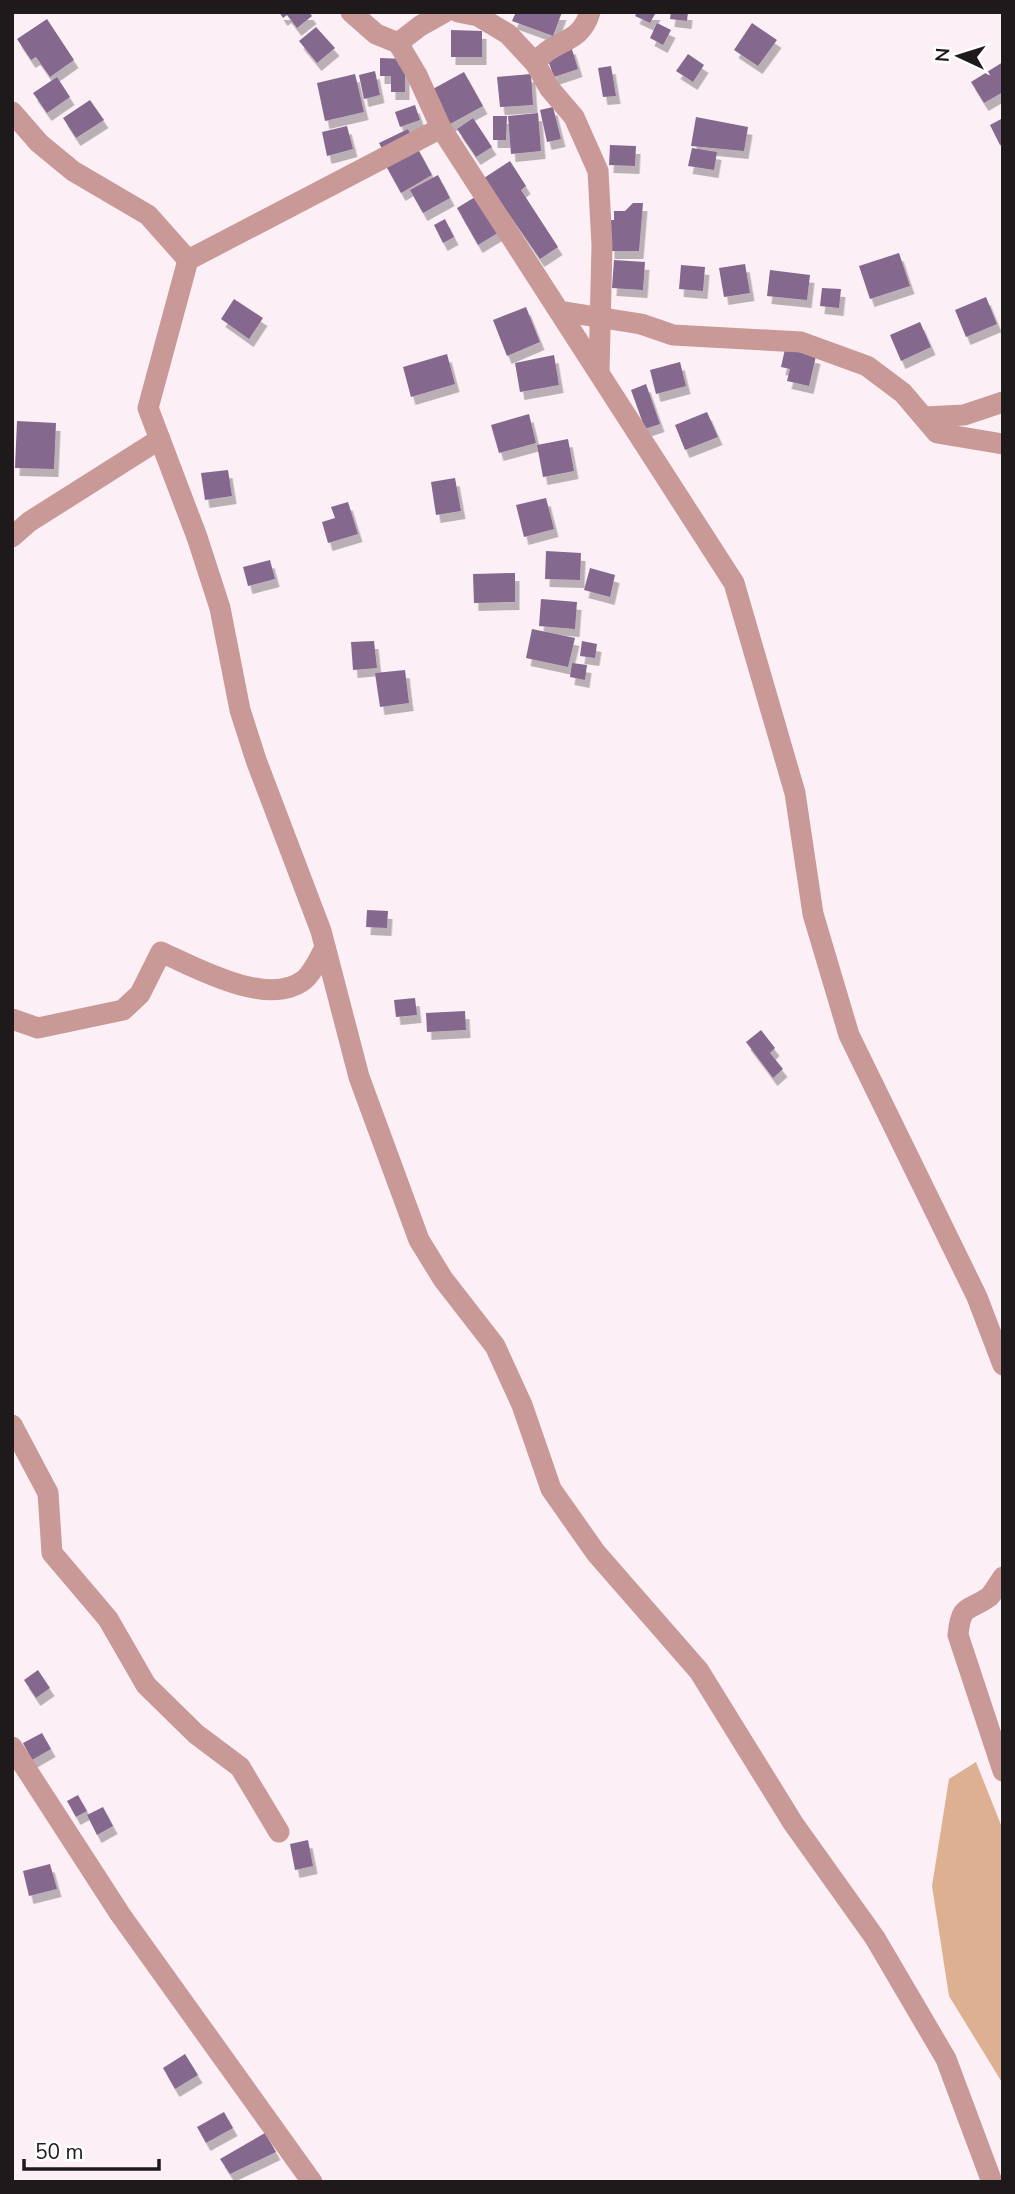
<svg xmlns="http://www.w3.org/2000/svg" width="1015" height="2194" font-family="'Nunito Sans',sans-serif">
<defs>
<filter id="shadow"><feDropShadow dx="4.5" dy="8" stdDeviation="0" flood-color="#0004"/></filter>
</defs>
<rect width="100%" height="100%" fill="#fceff5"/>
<polygon fill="#dcb091" points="976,1762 1003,1830 1003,2084 949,1996 932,1886 949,1779"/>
<g fill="#85688e" filter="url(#shadow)">
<polygon points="279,12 309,12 312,16 297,28 287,15 283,18"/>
<polygon points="516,12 562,12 553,36 512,21"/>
<polygon points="637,12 656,12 650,23 635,16"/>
<polygon points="671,12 688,12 687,21 670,19"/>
<polygon points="47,19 74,60 50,77 36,57 31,60 17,39"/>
<polygon points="657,23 671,30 663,45 650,38"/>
<polygon points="752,23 777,40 758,66 734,50"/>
<polygon points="316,27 335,48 317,63 299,41"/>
<polygon points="451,30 482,31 482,57 451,57"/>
<polygon points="571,46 578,69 554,77 546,55"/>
<polygon points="688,54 704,65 693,82 676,71"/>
<polygon points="380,58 405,59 405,92 391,92 391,76 380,76"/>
<polygon points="1003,62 1003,92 984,103 971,82"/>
<polygon points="611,66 616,96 603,97 598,68"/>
<polygon points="375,71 380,95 364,99 359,75"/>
<polygon points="464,72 483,106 450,124 431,90"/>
<polygon points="355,74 364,112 325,121 317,83"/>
<polygon points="531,74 533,105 500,107 497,77"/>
<polygon points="57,77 70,97 47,113 33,93"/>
<polygon points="90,100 104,120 76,138 63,118"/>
<polygon points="415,105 420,120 400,127 395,112"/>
<polygon points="553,107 561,139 547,142 540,110"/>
<polygon points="538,113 541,151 511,154 508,116"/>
<polygon points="493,116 507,116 506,140 493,140"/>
<polygon points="696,117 748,127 744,151 691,146"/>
<polygon points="473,118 492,147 476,157 457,129"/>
<polygon points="1003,118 1003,144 1000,145 990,125"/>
<polygon points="347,126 353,149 327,156 322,132"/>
<polygon points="408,129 414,141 385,154 379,143"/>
<polygon points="610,145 636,146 635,166 609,165"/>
<polygon points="692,148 717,152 714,170 688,166"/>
<polygon points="418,149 432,175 401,193 386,166"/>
<polygon points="510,161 526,186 521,190 558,247 540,259 484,178"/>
<polygon points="438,175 450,198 423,213 410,190"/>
<polygon points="480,194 501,231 478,245 457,208"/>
<polygon points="633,203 643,203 639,251 610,251 610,220 614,220 614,211 625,211"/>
<polygon points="445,219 454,237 443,243 434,225"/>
<polygon points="899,253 910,286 870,299 859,266"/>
<polygon points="614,260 645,262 643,290 612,288"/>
<polygon points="745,264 750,293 724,297 719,268"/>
<polygon points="681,265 705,267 703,291 679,289"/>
<polygon points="770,270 810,275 807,300 767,296"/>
<polygon points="822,288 841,289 839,308 820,306"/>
<polygon points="986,297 997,324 966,337 955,310"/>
<polygon points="234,299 263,318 249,339 221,319"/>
<polygon points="526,307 540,342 507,356 493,320"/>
<polygon points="920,322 931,347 901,361 890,335"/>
<polygon points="785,349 816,356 809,386 787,381 790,369 781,367"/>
<polygon points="447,354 455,384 411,397 403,367"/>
<polygon points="554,355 559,385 520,392 515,363"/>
<polygon points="680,362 686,386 656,394 650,370"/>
<polygon points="646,384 660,424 645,429 631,390"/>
<polygon points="707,412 718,437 685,450 675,425"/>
<polygon points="529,414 536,443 499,453 491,425"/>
<polygon points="17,421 56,423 54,469 15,468"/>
<polygon points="568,439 574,471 543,477 537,445"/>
<polygon points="228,470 232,496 205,500 201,473"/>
<polygon points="455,478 461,511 436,515 431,482"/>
<polygon points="546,498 554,529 524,537 516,505"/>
<polygon points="348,502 358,534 328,543 322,522 335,518 331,507"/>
<polygon points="546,551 581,553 580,580 545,579"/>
<polygon points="270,560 275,579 248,586 243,567"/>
<polygon points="590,568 615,575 610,597 584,590"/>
<polygon points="515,573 515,602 474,603 473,574"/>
<polygon points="541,599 577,602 575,629 539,626"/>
<polygon points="532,629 575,638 568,667 526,658"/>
<polygon points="374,641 377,668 353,670 351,642"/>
<polygon points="582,641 597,644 595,658 580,656"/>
<polygon points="572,663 587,665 585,680 570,677"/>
<polygon points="405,670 409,703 380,707 375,673"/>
<polygon points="367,910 388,911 387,928 366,927"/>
<polygon points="415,998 417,1015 396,1017 394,1000"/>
<polygon points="465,1011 466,1030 427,1032 426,1013"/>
<polygon points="761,1030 775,1048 770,1053 783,1069 773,1078 746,1042"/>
<polygon points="38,1670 50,1688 36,1698 24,1680"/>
<polygon points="42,1733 51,1749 32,1760 23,1743"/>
<polygon points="78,1795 87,1811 76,1817 67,1801"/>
<polygon points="103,1807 113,1826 97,1835 87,1815"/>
<polygon points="308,1840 313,1866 295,1870 290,1844"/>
<polygon points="50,1864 57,1889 29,1896 23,1871"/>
<polygon points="185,2054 198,2075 175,2089 163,2068"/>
<polygon points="224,2112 233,2128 206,2143 197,2127"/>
<polygon points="265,2133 276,2152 230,2174 220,2159"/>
</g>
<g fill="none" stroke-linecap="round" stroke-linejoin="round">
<g stroke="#c89996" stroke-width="21">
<polyline points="351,12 376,34 398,43 417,75 441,128 734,583 795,793 813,914 849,1035 977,1297 1003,1365"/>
<polyline points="458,12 478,16 508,34 535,63 550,89 574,117 598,171 602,245 599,372"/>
<polyline points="398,43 420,26 445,12"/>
<path d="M535,63C554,38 580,46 590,12"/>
<polyline points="12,112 39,143 73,171 148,215 188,260"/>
<polyline points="441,128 188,260 148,408 197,537 220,608 240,710 256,760 321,931 359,1077 419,1240 443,1279 495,1346 522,1405 551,1489 596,1553 699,1671 793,1823 875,1938 946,2059 992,2182"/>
<polyline points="559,311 641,324 673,335 801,342 867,366 903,393 937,433 1003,444"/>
<polyline points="925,417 964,415 1003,402"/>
<polyline points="12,537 29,522 160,439"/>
<path d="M12,1019L38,1028L123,1010L140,994L161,952C196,968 268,1008 304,980C313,973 319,958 325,948"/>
<polyline points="12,1425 48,1493 52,1553 108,1619 146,1685 196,1734 240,1767 279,1832"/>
<path d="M1003,1577C999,1583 994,1592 989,1597C968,1612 961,1603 958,1635L1003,1771"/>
<polyline points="12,1747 120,1914 312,2182"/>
</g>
</g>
<rect width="1015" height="2194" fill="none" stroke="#1e1a1c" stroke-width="28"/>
<g transform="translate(959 56) rotate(274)" stroke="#ffffff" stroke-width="5" paint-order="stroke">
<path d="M0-5L12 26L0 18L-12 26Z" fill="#1e1a1c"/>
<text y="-10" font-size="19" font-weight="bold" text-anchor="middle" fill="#1e1a1c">N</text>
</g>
<path d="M24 2159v10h135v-10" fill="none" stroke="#1e1a1c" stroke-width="3.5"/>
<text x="35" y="2159" font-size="21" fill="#1e1a1c" stroke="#ffffff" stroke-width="5" paint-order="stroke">50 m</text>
</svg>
